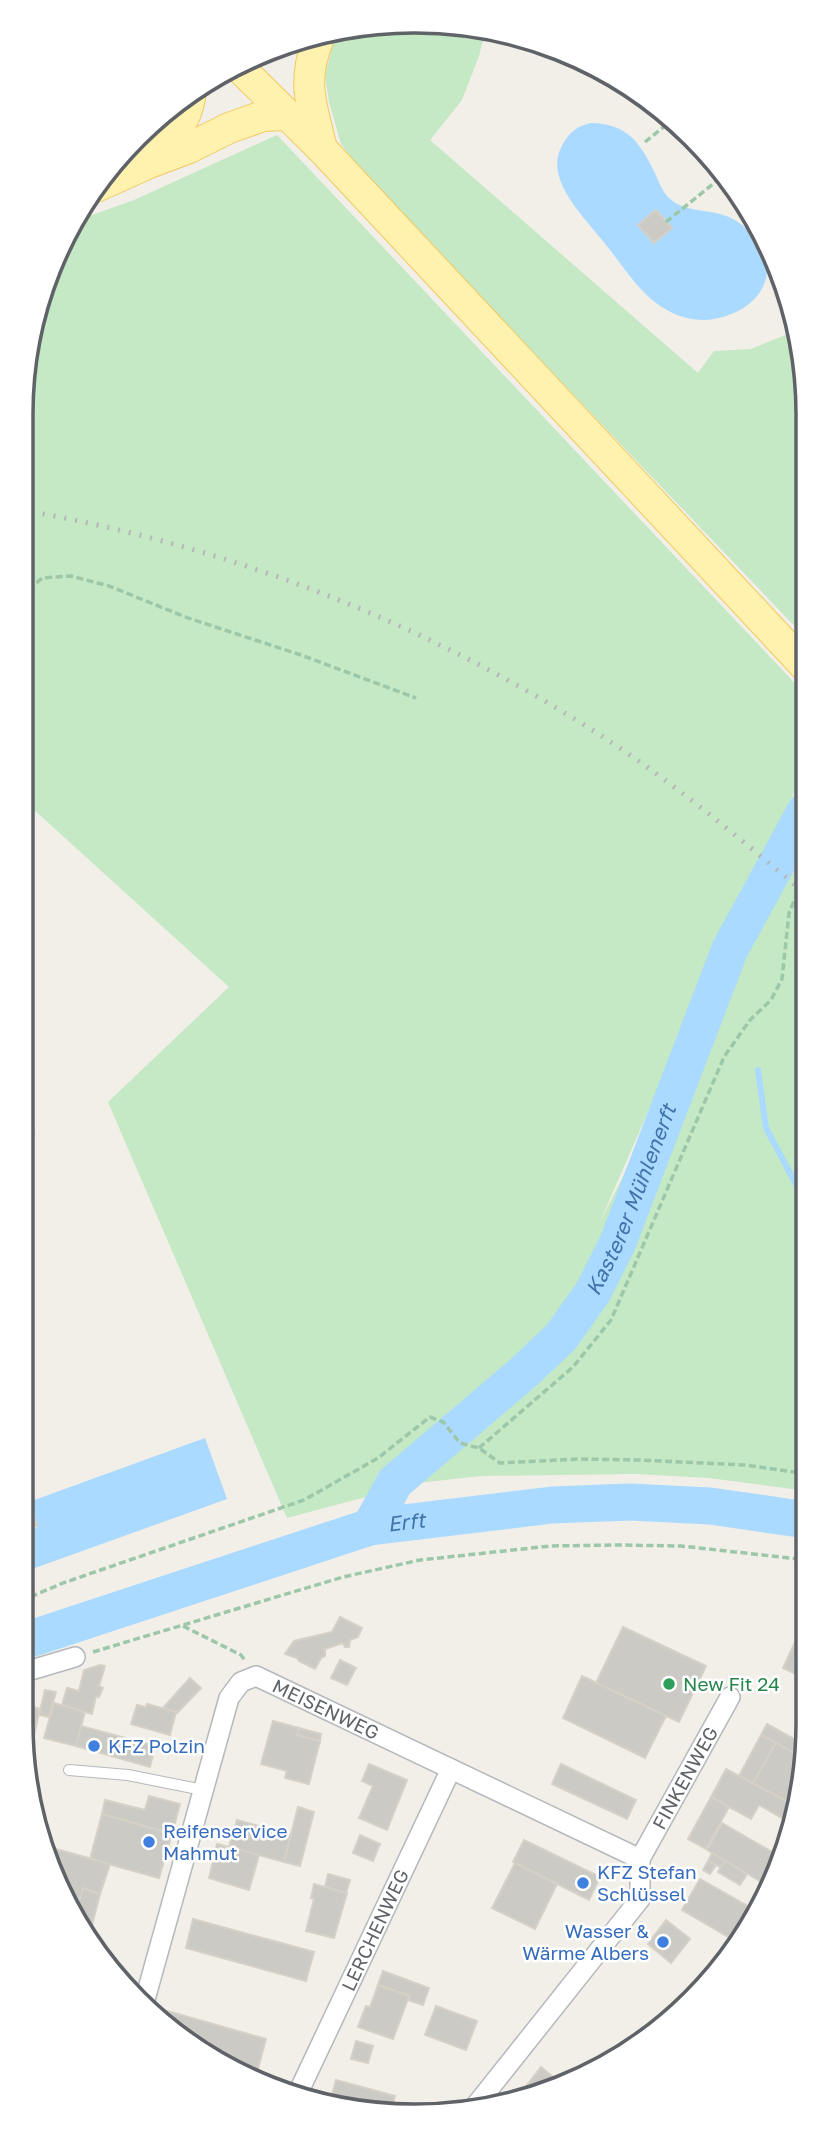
<svg xmlns="http://www.w3.org/2000/svg" width="829" height="2137" font-family="'Golos Text',sans-serif">
<rect width="100%" height="100%" fill="#f1efe8"/>
<g fill="#c5e8c5">
<polygon points="364,24 485,32 479,56 462,100 430,140 698,373 714,351 751,349 795,331 805,363 805,637 372,184 341,144 329,102 325,76 333,43 340,32"/>
<polygon points="277,135 805,694 806,768 723,940 599,1224 737,950 806,821 807,1491 709,1478 635,1474 480,1476 418,1483 287,1518 108,1102 229,987 21,798 21,414 35,312 81,219 134,200"/>
</g>
<g fill="#aadaff">
<path d="M591,123C627,124 639,141 654,171C659,181 661,190 669,198C688,216 715,206 738,222C788,256 770,309 714,319C698,322 681,318 667,310C641,296 624,267 606,245C587,219 541,179 563,144C570,132 577,126 591,123Z"/>
<polygon points="205,1438 227,1499 21,1573 21,1526 24,1532 38,1527 29,1502"/>
</g>
<g fill="none" stroke-linecap="round" stroke-linejoin="round">
<polyline stroke="#aadaff" stroke-width="6" points="758,1070 766,1128 807,1205"/>
<g stroke="#aadaff" stroke-width="37">
<path id="s1" d="M370,1527L395,1482L524,1372L561,1337L593,1292L618,1242L730,949L806,810"/>
<path id="s2" d="M21,1642L370,1527L552,1505L630,1502L710,1506L807,1520"/>
</g>
</g>
<g fill="#cccac5" stroke="#d6d1c6" stroke-width="2">
<polygon points="704,149 721,170 714,176 697,155"/>
<polygon points="656,210 672,228 654,243 638,225"/>
<polygon points="25,1127 34,1135 21,1146 21,1132"/>
<polygon points="26,1495 34,1516 21,1521 21,1496"/>
<polygon points="34,1516 37,1526 23,1531 21,1521"/>
<polygon points="808,1616 808,1646 796,1640"/>
<polygon points="340,1617 362,1628 358,1637 350,1640 349,1647 345,1647 343,1643 325,1649 325,1656 321,1658 315,1669 299,1661 297,1658 285,1654 294,1641 332,1632"/>
<polygon points="623,1627 706,1666 679,1722 596,1683"/>
<polygon points="796,1640 808,1646 808,1680 783,1668"/>
<polygon points="340,1660 356,1668 347,1685 331,1678"/>
<polygon points="100,1665 105,1666 99,1686 103,1688 99,1697 96,1696 92,1714 62,1705 67,1688 79,1691 84,1670"/>
<polygon points="582,1676 666,1716 645,1758 563,1718"/>
<polygon points="190,1678 201,1688 177,1713 163,1708"/>
<polygon points="45,1690 56,1692 49,1717 39,1715"/>
<polygon points="21,1703 40,1709 28,1762 21,1722"/>
<polygon points="54,1703 85,1712 76,1746 44,1738"/>
<polygon points="147,1704 176,1712 170,1735 131,1724 137,1705 146,1707"/>
<polygon points="273,1721 299,1728 297,1735 320,1741 309,1784 285,1778 287,1771 261,1764"/>
<polygon points="767,1724 805,1745 803,1758 761,1735"/>
<polygon points="81,1726 155,1746 150,1767 76,1746"/>
<polygon points="299,1728 321,1734 320,1741 297,1735"/>
<polygon points="761,1735 776,1743 753,1783 739,1776"/>
<polygon points="776,1743 803,1758 797,1807 753,1783"/>
<polygon points="369,1764 407,1780 387,1830 359,1818 373,1786 362,1781"/>
<polygon points="561,1764 636,1800 627,1819 552,1784"/>
<polygon points="726,1769 797,1807 794,1825 759,1805 751,1819 711,1797"/>
<polygon points="149,1796 180,1804 172,1834 102,1814 105,1800 145,1810"/>
<polygon points="711,1797 729,1807 706,1849 688,1839"/>
<polygon points="298,1807 314,1812 300,1866 284,1862"/>
<polygon points="102,1814 172,1834 159,1878 90,1859"/>
<polygon points="237,1820 291,1835 284,1862 229,1847"/>
<polygon points="722,1823 779,1856 765,1884 707,1850"/>
<polygon points="360,1835 380,1844 373,1861 353,1853"/>
<polygon points="524,1840 600,1877 589,1900 513,1862"/>
<polygon points="217,1844 259,1855 249,1890 209,1878"/>
<polygon points="41,1845 110,1864 100,1894 83,1888 77,1910"/>
<polygon points="712,1853 725,1861 720,1867 708,1861"/>
<polygon points="708,1861 716,1865 710,1874 703,1870"/>
<polygon points="725,1861 747,1874 740,1885 718,1872"/>
<polygon points="515,1863 557,1884 535,1929 492,1908"/>
<polygon points="328,1874 350,1880 346,1893 325,1887"/>
<polygon points="700,1879 753,1909 737,1942 682,1910"/>
<polygon points="314,1884 347,1893 334,1938 306,1931 314,1899 311,1898"/>
<polygon points="83,1888 100,1894 90,1933 77,1910"/>
<polygon points="193,1919 314,1952 306,1981 186,1948"/>
<polygon points="666,1920 690,1939 671,1963 648,1944"/>
<polygon points="383,1971 429,1988 423,2005 408,2000 409,1996 378,1985"/>
<polygon points="378,1985 409,1996 393,2039 358,2027 366,2006 370,2007"/>
<polygon points="436,2006 477,2021 466,2050 425,2035"/>
<polygon points="167,2011 266,2039 256,2076 218,2063 165,2020"/>
<polygon points="643,2027 651,2033 638,2045 632,2040"/>
<polygon points="356,2041 373,2046 368,2063 351,2059"/>
<polygon points="609,2053 614,2058 601,2063 601,2062"/>
<polygon points="541,2067 558,2081 534,2091 527,2085"/>
<polygon points="336,2080 395,2096 391,2112 363,2113 330,2102"/>
</g>
<g fill="none" stroke-linecap="round" stroke-linejoin="round">
<g stroke="#b5b8bc" stroke-width="12">
<polyline id="lane" points="69,1770 128,1775 203,1790"/>
</g>
<g stroke="#b5b8bc" stroke-width="22">
<g id="street">
<polyline points="21,1673 75,1657"/>
<path id="s3" d="M144,2003L229,1698L241,1682L256,1676L640,1859"/>
<path id="s4" d="M299,2091L451,1769"/>
<path id="s5" d="M473,2109L640,1899V1859L730,1697"/>
</g>
</g>
<g stroke="#f2c960" stroke-width="32">
<g id="primary">
<path d="M318,40C301,84 312,105 322,149"/>
<polyline points="239,67 322,149 805,666"/>
<path d="M150,161C167,142 186,124 190,98"/>
<polyline points="96,187 149,163 189,148 229,128 263,116 287,115"/>
</g>
</g>
<g stroke="#9cc7a9" stroke-width="3.5" stroke-dasharray="7 3.5" stroke-linecap="butt">
<polyline points="645,142 671,121"/>
<polyline points="666,222 724,175"/>
<polyline points="21,597 42,578 71,576 109,586 188,618 301,655 416,698"/>
<polyline points="806,782 801,792 806,808"/>
<polyline points="479,1448 573,1367 611,1320 724,1057 750,1020 771,1000 782,979 789,913 806,872"/>
<polyline points="21,1601 63,1583 304,1500 378,1458 430,1417 443,1422 460,1443 479,1448 500,1463 578,1459 641,1460 745,1465 807,1474"/>
<polyline points="183,1626 241,1655 246,1662"/>
<polyline points="93,1652 343,1577 420,1560 550,1546 618,1545 681,1546 808,1560"/>
</g>
<use href="#lane" stroke="#fff" stroke-width="10"/>
<use href="#street" stroke="#fff" stroke-width="19"/>
<use href="#primary" stroke="#fff2af" stroke-width="30"/>
<path stroke="#b6b7b8" stroke-width="5" stroke-dasharray="2 9" stroke-linecap="butt" d="M21,510C227,545 424,622 600,735C673,782 739,838 806,894"/>
</g>
<circle fill="#2e9e5b" stroke="#fff" stroke-width="2.5" cx="669" cy="1684" r="7"/>
<g fill="#3f7fe0" stroke="#fff" stroke-width="2.5">
<circle cx="94" cy="1746" r="7"/>
<circle cx="149" cy="1842" r="7"/>
<circle cx="583" cy="1883" r="7"/>
<circle cx="663" cy="1942" r="7"/>
</g>
<g text-anchor="middle" stroke-width="5" stroke-linejoin="round" paint-order="stroke">
<g font-size="19" fill="#27864d" stroke="#fff" text-anchor="start">
<text x="683" y="1691">New Fit 24</text>
</g>
<g font-size="19" fill="#5f6368" stroke="#fff">
<text dy="7" stroke="none"><textPath href="#s3" startOffset="430">MEISENWEG</textPath></text>
<text dy="7" stroke="none"><textPath href="#s5" startOffset="401">FINKENWEG</textPath></text>
<text dy="7" stroke="none"><textPath href="#s4" startOffset="178">LERCHENWEG</textPath></text>
</g>
<g font-size="19" fill="#366cbe" stroke="#fff" text-anchor="start">
<text x="108" y="1753">KFZ Polzin</text>
<text x="163" y="1838">Reifenservice<tspan x="163" dy="22">Mahmut</tspan></text>
<text x="597" y="1879">KFZ Stefan<tspan x="597" dy="22">Schlüssel</tspan></text>
<text x="649" y="1938" text-anchor="end">Wasser &amp;<tspan x="649" dy="22">Wärme Albers</tspan></text>
</g>
<g font-size="21" font-style="italic" fill="#4174aa" stroke="#fff">
<text dy="7" stroke="none"><textPath href="#s1" startOffset="427">Kasterer Mühlenerft</textPath></text>
<text dy="7" stroke="none"><textPath href="#s2" startOffset="404">Erft</textPath></text>
</g>
</g>
<path d="M0 0H829V2137H0ZM414 33H415A381 381 0 0 1 796 414V1723A381 381 0 0 1 415 2104H414A381 381 0 0 1 33 1723V414A381 381 0 0 1 414 33Z" fill="#fff" fill-rule="evenodd"/>
<path fill="none" stroke="#5f6368" stroke-width="3.5" d="M414 33H415A381 381 0 0 1 796 414V1723A381 381 0 0 1 415 2104H414A381 381 0 0 1 33 1723V414A381 381 0 0 1 414 33Z"/>
</svg>
